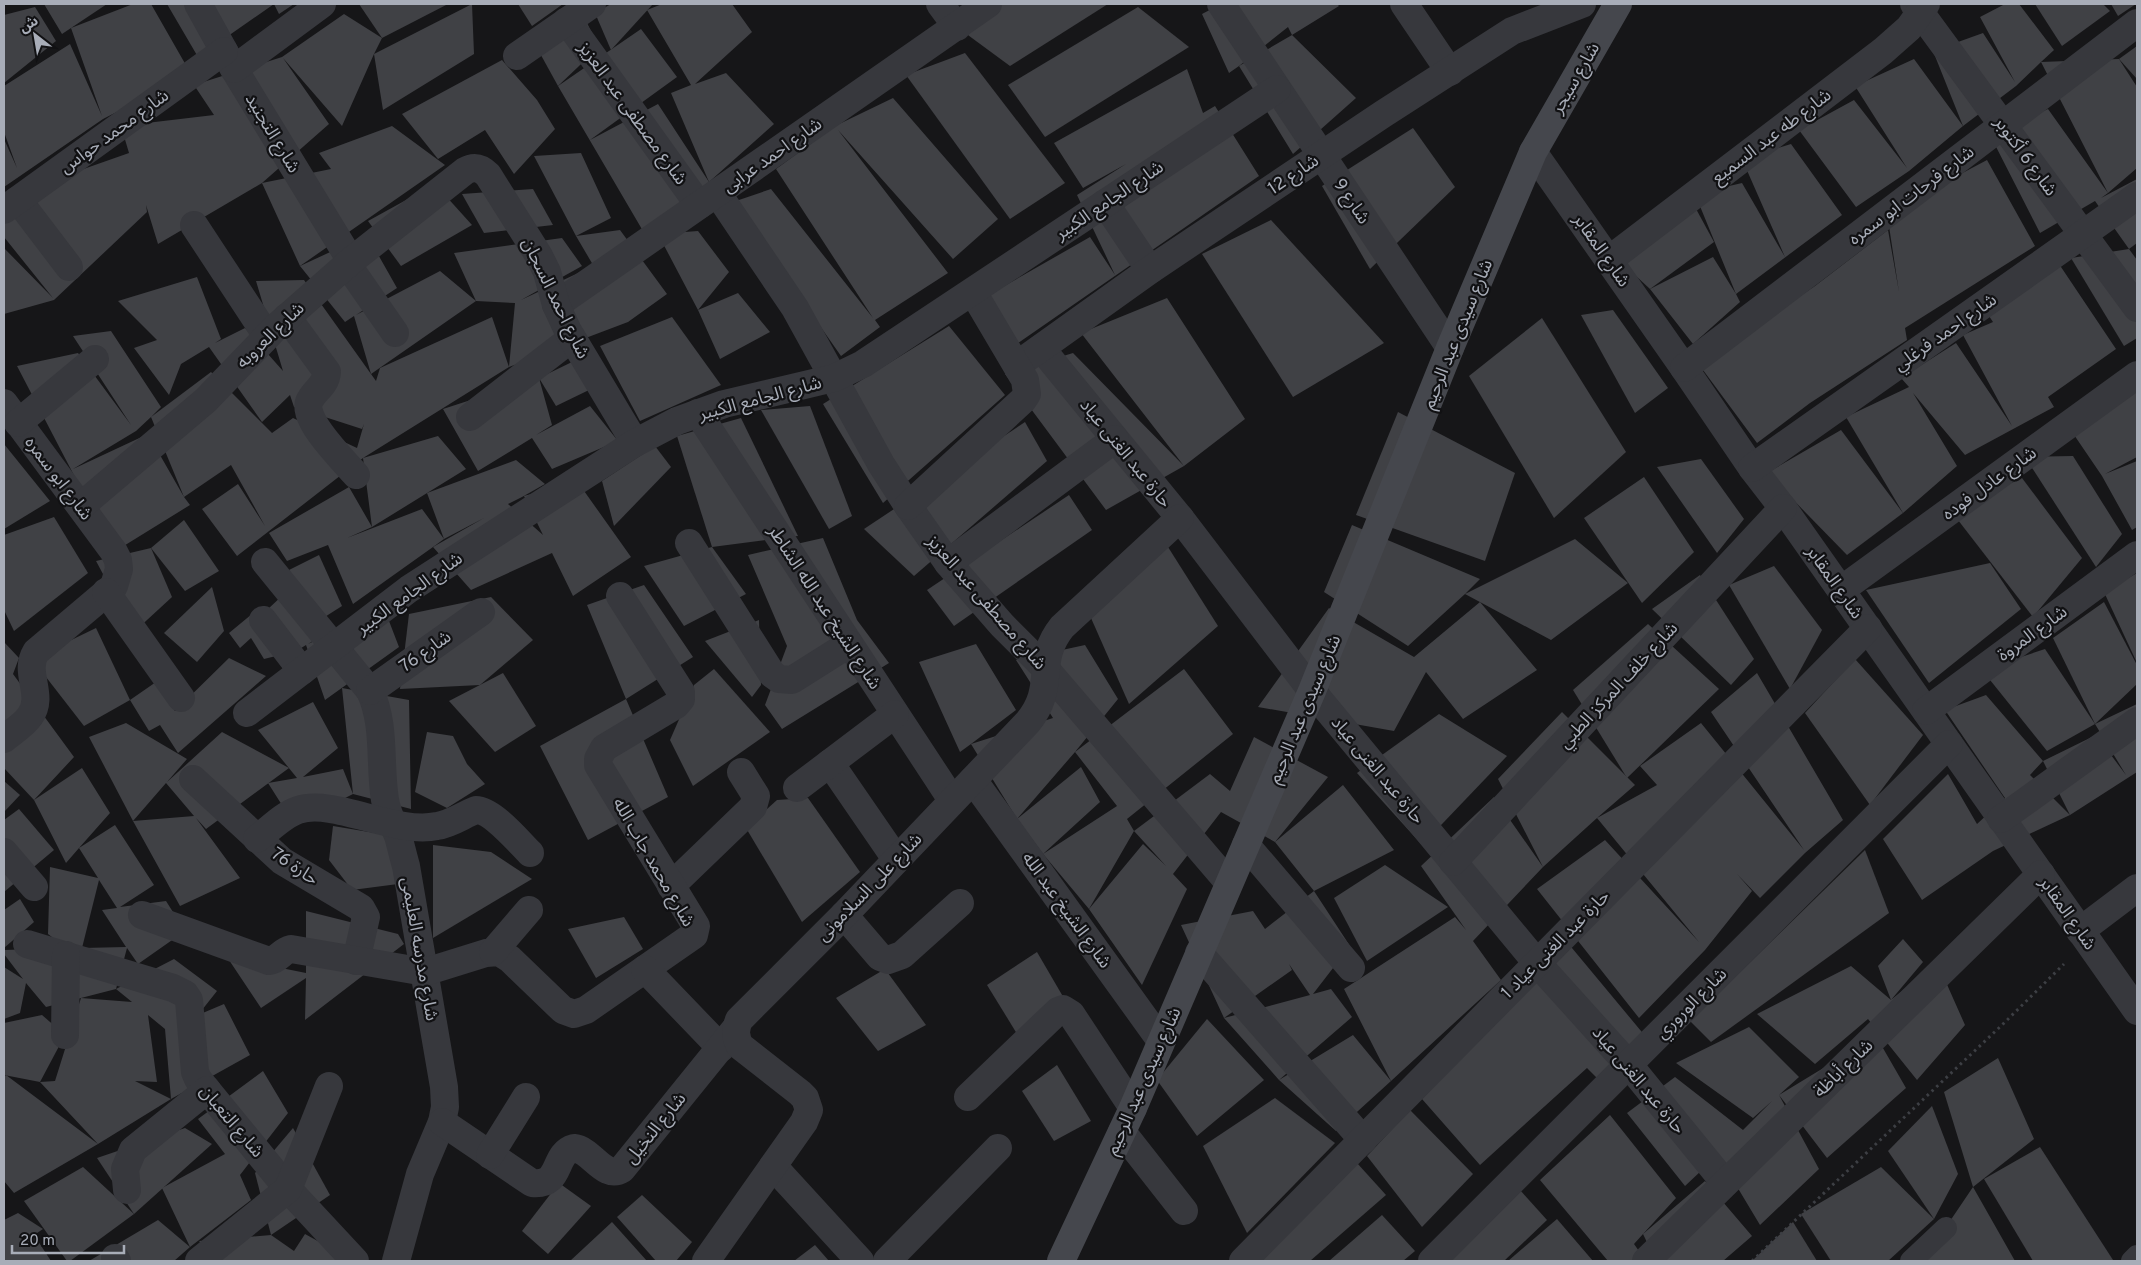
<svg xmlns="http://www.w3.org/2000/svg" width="2141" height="1265" font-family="Overpass,'Noto Sans Arabic',sans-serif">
<rect width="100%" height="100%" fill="#161618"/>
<g fill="#404145" fill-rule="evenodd">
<polygon points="44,4 107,4 71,28 133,4 151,4 191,74 103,119 4,187 4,139 17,168 4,132 4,86 70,44 102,116 71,28 62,34"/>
<polygon points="167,4 294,4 279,14 274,4 198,57"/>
<polygon points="359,4 448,4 382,38"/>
<polygon points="472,4 474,54 383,110 374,54 342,126 283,58 329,124 262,183 331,169 319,153 392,126 445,165 300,266 262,183 158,244 146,205 147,212 54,300 4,314 4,248 53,298 4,237 4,197 129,153 121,126 214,115 194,85 282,57 344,14 382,38 374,54"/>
<polygon points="518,4 563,4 532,26"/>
<polygon points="611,4 653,4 611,50 595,13"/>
<polygon points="662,4 732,4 752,32 695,84 726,73 774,124 709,182 671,93 691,85 647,10"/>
<polygon points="992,4 1108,4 1010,66 957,27"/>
<polygon points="1221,4 1337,4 1339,6 1292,35 1288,27 1239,66 1292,35 1356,98 1293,154 1239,66 1229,73 1202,14"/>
<polygon points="2005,4 2019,4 2054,50 2041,62 2119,59 2137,87 2137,168 2108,193 2101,198 2137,179 2137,243 2129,249 2095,201 2040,233 1990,135 2048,109 2108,193 2041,62 2016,86 1963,126 1933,51 1983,33 2015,82 1980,17"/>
<polygon points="2035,4 2103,4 2110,11 2062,46"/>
<polygon points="2111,4 2136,4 2118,16"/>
<polygon points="35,7 56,41 4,83 4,15"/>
<polygon points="1138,7 1189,47 1045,137 1008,85"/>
<polygon points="581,11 599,47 558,86 531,37"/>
<polygon points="641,29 677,77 590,140 658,104 709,182 643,231 558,86"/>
<polygon points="2137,46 2137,79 2119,59"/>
<polygon points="965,53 1065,183 1010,219 906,75"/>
<polygon points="1914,59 1963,126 1909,171 1856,207 1799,130 1854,100 1907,168 1855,86"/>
<polygon points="502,60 537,100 555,129 514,174 485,130 438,159 402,114"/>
<polygon points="1187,69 1203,113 1215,106 1259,176 1014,346 985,297 1090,237 1115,275 1077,195 1126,164 1083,188 1054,143"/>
<polygon points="893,98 998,219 953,259 838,130 948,273 875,320 880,327 841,356 733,202 771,189 873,318 776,169 835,126"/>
<polygon points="1413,128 1455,187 1370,269 1322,186"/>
<polygon points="1791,144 1842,215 1736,294 1740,302 1693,344 1650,289 1713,257 1736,294 1695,194 1742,183 1785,257 1742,159"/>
<polygon points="581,153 611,218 576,236 620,230 667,294 628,322 509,367 515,303 476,301 371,374 354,316 345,322 300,266 367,235 397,288 356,315 440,271 476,301 454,253 562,238 582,266 521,300 593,266 606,287 576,236 534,156"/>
<polygon points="1987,160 2035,246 1905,328 1907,340 1810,403 1757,443 1703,370 1759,324 1815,286 1888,230 1899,292 1887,213"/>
<polygon points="435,184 472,225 401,266 368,221"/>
<polygon points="533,189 553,225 484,233 462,194"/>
<polygon points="1695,207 1714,242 1650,289 1622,263"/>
<polygon points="1271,220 1384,343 1293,397 1202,254"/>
<polygon points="698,231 729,272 698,310 738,293 770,332 720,359 698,310 658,234"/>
<polygon points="2129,249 2137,260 2137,338 2124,346 2071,258"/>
<polygon points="2059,264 2116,349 2048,397 2054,407 1965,455 1913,393 1957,466 1903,513 1846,417 1909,387 1901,378 1956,343 2012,426 1963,335 1993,322 1987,313"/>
<polygon points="197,277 221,339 215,343 245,328 283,371 256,281 304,280 376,381 380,368 492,317 509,367 363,458 438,436 466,469 372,527 363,458 237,556 202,509 238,484 265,526 231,465 184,497 151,417 136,431 73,469 148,434 184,497 190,505 114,552 17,366 78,353 131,425 73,336 111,331 161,407 151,417 211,372 272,433 293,418 357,448 364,424 362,429 294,407 290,395 262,422 209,347 181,364 169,395 134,348 157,340 118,301"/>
<polygon points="1167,298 1245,419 1184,466 1106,510 1005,374 1073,353 1184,466 1081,333"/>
<polygon points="1613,310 1668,388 1635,413 1581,315"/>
<polygon points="672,317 721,385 640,421 600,346"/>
<polygon points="1542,318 1626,452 1554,518 1469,376"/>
<polygon points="949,326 1005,395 883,503 823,404"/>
<polygon points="572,362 589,390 556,406 539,378"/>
<polygon points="539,378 552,425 536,435 590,406 618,441 552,469 532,438 478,471 443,409"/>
<polygon points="2137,392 2137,457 2105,474 2137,461 2137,527 2132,530 2102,476 2068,426"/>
<polygon points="810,406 852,516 829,529 761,410"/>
<polygon points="1398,412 1515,473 1485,561 1356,515"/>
<polygon points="741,418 798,536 712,547 677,436"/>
<polygon points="1025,422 1047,461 914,576 864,529"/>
<polygon points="1841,430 1903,513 1847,555 1767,473"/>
<polygon points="4,444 50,501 4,529"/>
<polygon points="655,446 671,467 614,526 602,481"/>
<polygon points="2073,456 2122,534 2096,567 2025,457"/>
<polygon points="1701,459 1744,519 1717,553 1657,467"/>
<polygon points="516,460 545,484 522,497 508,504 543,535 524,496 577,481 631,557 573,596 552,553 471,590 433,547 353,604 328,545 287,561 269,533 349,487 372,527 347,538 422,509 444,539 433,547 484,518 444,539 427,493"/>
<polygon points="1644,477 1694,552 1642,603 1584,518"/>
<polygon points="2022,478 2082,558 2033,617 1951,511"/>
<polygon points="1069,495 1092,530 954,626 927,590"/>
<polygon points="54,517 88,573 14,631 4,610 4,535"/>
<polygon points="184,520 219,571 185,591 151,548"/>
<polygon points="1352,525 1480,579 1465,594 1575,539 1628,583 1551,640 1465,594 1408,646 1324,592"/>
<polygon points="823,538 857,620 889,663 782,729 765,705 787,646 748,555"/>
<polygon points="712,547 746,594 684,626 644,566"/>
<polygon points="1168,547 1218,626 1129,704 1091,618"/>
<polygon points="151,548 172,597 134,632 96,561"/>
<polygon points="319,555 342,606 320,620 289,570"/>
<polygon points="1990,563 2021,609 1929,683 1866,590"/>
<polygon points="1774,566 1822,630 1790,689 1729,585"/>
<polygon points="2137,573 2137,663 2104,592"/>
<polygon points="1700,575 1754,659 1731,685 1652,609"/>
<polygon points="644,585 693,657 626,699 668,797 588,840 540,746 626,699 587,605"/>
<polygon points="212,587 224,631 197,662 164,633"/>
<polygon points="283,595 319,637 308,644 384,608 399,647 325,700 306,645 298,650 268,609"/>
<polygon points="491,597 533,640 480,685 400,689 409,614"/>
<polygon points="1480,602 1537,670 1463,719 1426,672 1394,731 1258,707 1329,608 1414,657"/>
<polygon points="2104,602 2137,665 2137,684 2095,724 2053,638"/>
<polygon points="252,614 280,655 264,659 251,638 240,648 229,633"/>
<polygon points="759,620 761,685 752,697 705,641"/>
<polygon points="1648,624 1719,689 1627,778 1573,690"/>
<polygon points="96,628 130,700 84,726 32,659"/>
<path d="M4,642L19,658L13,674L74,757L34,800L82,768L110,813L79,848L115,825L154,885L120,907L166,901L185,931L138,964L127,948L116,989L174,959L217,991L198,1015L224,1004L250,1055L171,1099L98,1144L14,1193L4,1181V1077L6,1075L98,1144L40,1082L55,1081L81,998L46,1007L26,983L20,1013L4,1019V967L23,979L4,954V950L66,948L48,934L50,867L98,878L79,848L66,863L34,800L4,768ZM99,880L117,908L102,910L126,947L82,948ZM116,989L132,1002L81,998ZM148,1015L165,1029L171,1099L135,1081L157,1082Z"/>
<polygon points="976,644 1016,710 971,744 1053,718 1016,660 1085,645 1118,699 1075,752 1184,669 1233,734 1127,819 1134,831 1089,909 1043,854 1117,806 1075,752 1017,819 1081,767 1100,802 1043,854 1017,819 971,744 960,752 919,662"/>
<polygon points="2045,649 2095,724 2047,751 1982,670"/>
<polygon points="229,658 266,676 178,753 160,725 149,731 130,700 156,682 175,711"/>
<polygon points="1855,659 1923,735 1870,805 1805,713"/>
<polygon points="714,669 770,732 693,786 670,740 694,685"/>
<polygon points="503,673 536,726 495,752 449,701"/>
<polygon points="1757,673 1843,820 1805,853 1760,898 1737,874 1752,891 1705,950 1639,1018 1537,889 1605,840 1699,942 1597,818 1543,867 1473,941 1501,980 1391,1081 1344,989 1455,917 1466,930 1421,866 1494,797 1543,867 1498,779 1562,712 1635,785 1597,818 1657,785 1640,766 1701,723 1804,850 1711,712"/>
<polygon points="342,688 409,700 411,809 353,794 294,824 268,783 297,778 258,730 313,702 338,748 303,777 343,769 353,794"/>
<path d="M1986,695L2043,761L2096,735L2126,775L2095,724L2137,704V772L2070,815L1993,851L1922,900L1883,839L1948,774L1977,824L2005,798L1945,710ZM2043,761L2070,815L2030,775Z"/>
<polygon points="1439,714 1507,756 1422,845 1357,773"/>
<polygon points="126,723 187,759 167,782 222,732 289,768 206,829 196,818 240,878 180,906 133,821 194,816 166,783 133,821 89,737"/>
<polygon points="427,732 453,736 467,764 485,784 447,808 415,792"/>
<polygon points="1254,737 1328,777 1275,842 1343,785 1394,850 1314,891 1275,842 1221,812 1173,874 1187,889 1142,985 1089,909 1143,844 1166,866 1134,831 1210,774 1230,791"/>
<polygon points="4,781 20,795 4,812"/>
<polygon points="808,798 860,872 802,922 746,828 777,800"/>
<polygon points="19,809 54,850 4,892 4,820"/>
<polygon points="333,826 393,836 398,884 352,890 329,860"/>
<polygon points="433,845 491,852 532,879 433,938"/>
<polygon points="1865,850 1889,913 1711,1042 1690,1021"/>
<polygon points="1385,865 1448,907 1367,961 1334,898"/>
<path d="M1314,891L1350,946L1313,994L1331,989L1352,1017L1279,1080L1353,1035L1391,1081L1336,1131L1279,1080L1224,1018L1181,925L1253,911L1265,929ZM1289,964L1310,995L1224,1018L1292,970Z"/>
<polygon points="20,899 34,922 4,948 4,910"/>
<polygon points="306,911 398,934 404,944 305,1020 306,978 261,1008 227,957 306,973"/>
<polygon points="624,917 643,949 596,978 568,929"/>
<polygon points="1903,939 1923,962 1891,1000 1937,962 1965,1025 1917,1080 1868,1019 1815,1064 1757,1014 1851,966 1891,1000 1878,966"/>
<polygon points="1567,942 1646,1037 1602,1083 1587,1068 1480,1165 1422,1099"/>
<polygon points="1037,952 1065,1000 1019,1037 987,985"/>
<polygon points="885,969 926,1025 878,1051 836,998"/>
<polygon points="42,1015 65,1035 40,1082 4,1075 4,1023"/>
<polygon points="1207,1019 1264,1080 1197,1136 1157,1080"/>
<polygon points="1749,1027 1799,1077 1779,1095 1876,1036 1906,1088 1827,1158 1779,1095 1819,1169 1760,1225 1718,1155 1685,1186 1627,1113 1675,1077 1743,1130 1772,1101 1753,1118 1676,1063"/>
<polygon points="1998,1058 2034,1139 1973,1187 2015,1261 1923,1261 1973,1187 1944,1092"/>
<polygon points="1057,1065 1091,1121 1054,1141 1022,1091"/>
<polygon points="263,1071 288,1113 240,1175 251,1200 190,1247 162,1188 225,1154 198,1119"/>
<polygon points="1275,1098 1335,1143 1247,1233 1203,1146"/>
<polygon points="1932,1106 1958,1174 1934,1219 1888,1151"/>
<polygon points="1410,1110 1473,1174 1422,1227 1367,1156"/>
<polygon points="1610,1115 1676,1198 1643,1234 1705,1181 1752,1236 1723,1261 1656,1261 1643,1234 1634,1244 1646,1261 1608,1261 1540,1180"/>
<polygon points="185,1128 212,1144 134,1214 97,1158"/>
<polygon points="293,1128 330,1195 271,1235 255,1173"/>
<polygon points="2040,1147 2113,1260 2112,1261 2033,1261 1984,1179"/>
<polygon points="1357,1163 1386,1195 1310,1261 1258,1261"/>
<polygon points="83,1167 134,1214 70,1261 67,1261 24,1201"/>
<polygon points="1881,1167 1934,1219 1888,1261 1831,1261 1801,1214"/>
<polygon points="559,1183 591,1206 548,1254 522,1231"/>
<polygon points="1520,1190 1547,1220 1504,1261 1450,1261"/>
<polygon points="642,1195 692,1242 676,1261 656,1261 617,1217"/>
<polygon points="18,1213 43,1229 34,1235 51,1261 4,1261 4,1220"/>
<polygon points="1382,1215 1415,1251 1403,1261 1329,1261"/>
<polygon points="1557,1219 1593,1261 1508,1261"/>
<polygon points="158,1220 190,1247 174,1261 89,1261"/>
<polygon points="612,1222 647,1261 570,1261"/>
<polygon points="1793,1222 1817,1261 1752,1261"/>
<polygon points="305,1234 354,1261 218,1261 199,1241 271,1235 294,1251"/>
<polygon points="815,1245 829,1261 794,1261"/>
</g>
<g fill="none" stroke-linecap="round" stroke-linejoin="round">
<polyline stroke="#3d3f44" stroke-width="3" stroke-dasharray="2.5 4" stroke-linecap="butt" points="1752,1261 2002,1025 2064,964"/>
<g stroke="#37383d" stroke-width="22">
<polyline points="1911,1261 1946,1228"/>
<polyline points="2132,1261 2137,1256"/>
</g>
<g stroke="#37383d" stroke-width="28">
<polyline points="198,4 234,69 351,261"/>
<polyline points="940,4 957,27"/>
<polyline points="1221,4 1450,348"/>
<polyline points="1404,4 1450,72"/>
<polyline points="1914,4 2137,308"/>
<polyline points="567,21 699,205"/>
<polyline points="517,56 592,4"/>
<polyline points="234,69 322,4"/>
<polyline points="1533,152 1684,368 1752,468 1783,508 2137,1011"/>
<polyline points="718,194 795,308 881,464 908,506 948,563 1002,625 1045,668 1229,883"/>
<polyline points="18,200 69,267"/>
<polyline points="1105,203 1150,270"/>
<polyline points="4,210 224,51"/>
<polyline points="194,225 267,336"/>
<polyline points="1609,260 1883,51 1909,28 1926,4"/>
<polyline points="347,264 395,333"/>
<polyline points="556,305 988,4"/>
<path d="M287,317L327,372C326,386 314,390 309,402C302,420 344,461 356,475"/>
<polyline points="1041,348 1180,518 1312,691 1537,963 1629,1065 1725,1183"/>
<polyline points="1017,365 1150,270 1383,114 1512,31 1582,4"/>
<polyline points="1684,368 2137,23"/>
<path d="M4,403L114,552L118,560L119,569L114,586L36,652C23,673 45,695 30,716C24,725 12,732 4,739"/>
<polyline points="698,413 952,800"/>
<polyline points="470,417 572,338"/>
<polyline points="18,423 95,359"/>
<polyline points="1752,468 2137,196"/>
<path d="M81,506L206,400L276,327L351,261L465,171C474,166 481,168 488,175L539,256L547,272L556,305L568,331L635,443"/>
<polyline points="908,506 1023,400 1027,394 1025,380 973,292"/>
<polyline points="689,543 772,674 779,679 792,680 849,644"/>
<path d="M265,562L370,691C386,726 379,763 385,800C387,813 393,824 398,836C401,846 403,856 406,866L444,1087L445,1107L442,1122L420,1174L396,1261"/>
<polyline points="948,563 1115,439"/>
<polyline points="1841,590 2137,375"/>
<polyline points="106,592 181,698"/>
<polyline points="263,620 302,671"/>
<polyline points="370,691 481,612"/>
<polyline points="1926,711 2137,555"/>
<polyline points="247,713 409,589 635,443 677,421 724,404 834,378 863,364 1277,89"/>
<polyline points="830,763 896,859"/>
<polyline points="193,779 282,861 361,908 366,917 356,961"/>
<polyline points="973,780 1161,1041"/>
<polyline points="797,788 895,714"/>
<polyline points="2001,819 2137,721"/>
<path d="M257,839C270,829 283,815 298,810C334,798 395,835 437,826C451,824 463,815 476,810C492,810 518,841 530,853"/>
<polyline points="1246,845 1351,968"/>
<polyline points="4,852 34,887"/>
<polyline points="1453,862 1783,508"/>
<polyline points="671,886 753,807 756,796 741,772"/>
<path d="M142,915L269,961C279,960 281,951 291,949L425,972L486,953L499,952L510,959L563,1010L574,1014L586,1010L694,935L696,926L598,765V759L604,748L676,705L681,699V692L620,596"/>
<polyline points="844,915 880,957 888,960 902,955 960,903"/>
<polyline points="2080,931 2137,888"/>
<polyline points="27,944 173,988 185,994 189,1000 195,1072 198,1079 288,1189 355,1261"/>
<polyline points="493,952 529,910"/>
<polyline points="1199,953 1363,1140"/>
<polyline points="645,969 721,1048"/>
<polyline points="65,1035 66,955"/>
<polyline points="968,1097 1058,1011 1063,1009 1071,1014 1133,1108"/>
<path d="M442,1122L532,1183C563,1186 552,1154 574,1148C592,1150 604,1180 622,1169L736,1028"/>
<polyline points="1122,1132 1184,1211"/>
<polyline points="490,1155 526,1097"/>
<polyline points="773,1166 860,1261"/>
<polyline points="127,1190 125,1169 133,1150 207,1090"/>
<polyline points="115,1258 117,1261"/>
<polyline points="199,1261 288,1189 329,1086"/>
<path d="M706,1261L804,1122L809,1110L805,1098L800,1093L740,1046C735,1036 735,1030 739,1020L844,915L1028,722C1057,687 1034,662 1062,627L1180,518"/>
<polyline points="887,1261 998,1148"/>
<polyline points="1243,1261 1868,628"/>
<polyline points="1432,1261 1949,744"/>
<polyline points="1646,1261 2041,874"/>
</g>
<polyline stroke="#45474d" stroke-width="28" points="1061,1261 1133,1108 1312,691 1450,348 1533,152 1618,4"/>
</g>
<g text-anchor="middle" stroke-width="4.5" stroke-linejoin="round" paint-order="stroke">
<g font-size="18" fill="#a8adb8" stroke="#111113">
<text transform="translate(1575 78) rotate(-60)" y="6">شارع سيجر</text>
<text transform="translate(633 113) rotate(54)" y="6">شارع مصطفى عبد العزيز</text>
<text transform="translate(114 131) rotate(-36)" y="6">شارع محمد حواس</text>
<text transform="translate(273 133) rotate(59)" y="6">شارع التجنيد</text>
<text transform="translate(1771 136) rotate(-37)" y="6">شارع طه عبد السميع</text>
<text transform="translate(772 155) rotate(-35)" y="6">شارع احمد عرابى</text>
<text transform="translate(2026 156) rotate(54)" y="6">شارع 6 أكتوبر</text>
<text transform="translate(1293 174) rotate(-34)" y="6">شارع 12</text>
<text transform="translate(1911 195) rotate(-37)" y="6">شارع فرحات ابو سمره</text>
<text transform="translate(1109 200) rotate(-34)" y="6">شارع الجامع الكبير</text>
<text transform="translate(1352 201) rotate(56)" y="6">شارع 9</text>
<text transform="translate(1602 250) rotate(55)" y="6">شارع المقابر</text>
<text transform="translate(556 298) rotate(64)" y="6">شارع احمد السجان</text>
<text transform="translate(1945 332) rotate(-35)" y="6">شارع احمد فرغلي</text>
<text transform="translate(1457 334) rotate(-68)" y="6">شارع سيدى عبد الرحيم</text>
<text transform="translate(270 335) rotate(-44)" y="6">شارع العروبه</text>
<text transform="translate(760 398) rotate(-15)" y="6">شارع الجامع الكبير</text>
<text transform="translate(1126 453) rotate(51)" y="6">حارة عبد الغنى عياد</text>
<text transform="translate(59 478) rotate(53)" y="6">شارع ابو سمره</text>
<text transform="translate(1989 483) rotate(-36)" y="6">شارع عادل فوده</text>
<text transform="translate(1835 582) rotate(55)" y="6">شارع المقابر</text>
<text transform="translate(409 593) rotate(-36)" y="6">شارع الجامع الكبير</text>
<text transform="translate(987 602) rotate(49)" y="6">شارع مصطفى عبد العزيز</text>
<text transform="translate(825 607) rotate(57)" y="6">شارع الشيخ عبد الله الشاطر</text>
<text transform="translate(2032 633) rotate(-36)" y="6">شارع المروة</text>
<text transform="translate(425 651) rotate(-35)" y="6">شارع 76</text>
<text transform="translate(1618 685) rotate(-47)" y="6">شارع خلف المركز الطبي</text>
<text transform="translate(1304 709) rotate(-67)" y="6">شارع سيدى عبد الرحيم</text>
<text transform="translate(1378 770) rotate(50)" y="6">حارة عبد الغنى عياد</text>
<text transform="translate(654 862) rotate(60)" y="6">شارع محمد جاب الله</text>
<text transform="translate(295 866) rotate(34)" y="6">حارة 76</text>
<text transform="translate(869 887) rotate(-46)" y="6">شارع على السلامونى</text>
<text transform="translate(1067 910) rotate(54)" y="6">شارع الشيخ عبد الله</text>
<text transform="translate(2068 913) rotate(55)" y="6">شارع المقابر</text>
<text transform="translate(1555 944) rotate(-45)" y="6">حارة عبد الغنى عياد 1</text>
<text transform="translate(420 949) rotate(80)" y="6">شارع مدرسه العليمى</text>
<text transform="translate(1691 1003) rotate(-45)" y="6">شارع الوروري</text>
<text transform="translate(1843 1068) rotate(-44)" y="6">شارع أباظة</text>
<text transform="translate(1639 1080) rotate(50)" y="6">حارة عبد الغنى عياد</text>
<text transform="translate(1143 1081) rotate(-66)" y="6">شارع سيدى عبد الرحيم</text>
<text transform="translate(232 1121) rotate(50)" y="6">شارع التعبان</text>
<text transform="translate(655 1128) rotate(-51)" y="6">شارع النخيل</text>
</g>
</g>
<rect width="2141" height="1265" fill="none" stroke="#a8adb8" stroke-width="10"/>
<g transform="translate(35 35) rotate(329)" stroke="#111113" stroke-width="4" paint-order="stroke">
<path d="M0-4L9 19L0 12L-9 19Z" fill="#a8adb8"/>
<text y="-8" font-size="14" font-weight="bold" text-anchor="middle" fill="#a8adb8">ش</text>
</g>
<path d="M12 1245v8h112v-8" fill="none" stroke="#a8adb8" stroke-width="2.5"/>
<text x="20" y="1245" font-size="15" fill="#a8adb8" stroke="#111113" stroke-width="4" paint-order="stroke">20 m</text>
</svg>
